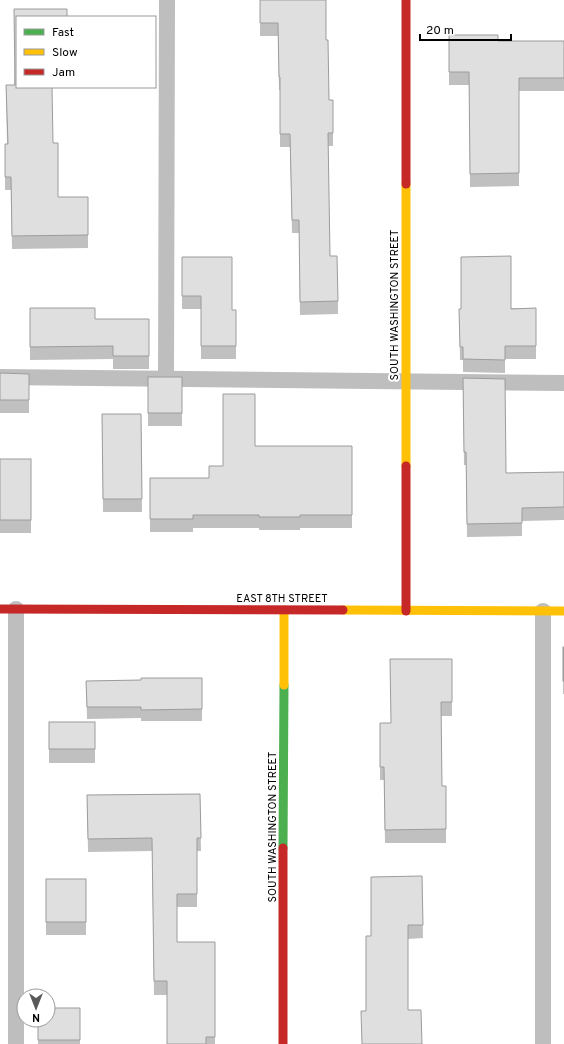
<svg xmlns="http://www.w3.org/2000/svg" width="564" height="1044" font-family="Overpass,sans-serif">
<rect width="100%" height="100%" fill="#fff"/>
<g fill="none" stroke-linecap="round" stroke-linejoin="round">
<g stroke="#bebebe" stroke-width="16">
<polyline points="0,377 564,383"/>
<polyline points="166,379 167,0"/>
<polyline points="16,609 16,1044"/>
<polyline points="543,1044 543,611"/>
</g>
<polyline stroke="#4caf50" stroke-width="9" points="283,848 284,685"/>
<g stroke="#ffc107" stroke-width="9">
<polyline points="406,184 406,466"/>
<polyline points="343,610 564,611"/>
<polyline points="284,685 284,610"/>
</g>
<g stroke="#c62828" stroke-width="9">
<polyline points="406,0 406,184"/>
<polyline points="406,466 406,611"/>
<polyline points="0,609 343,610"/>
<polyline points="283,1044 283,848"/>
</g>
</g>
<g fill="#c0c0c0">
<polygon points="260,0 326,40 329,100 333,100 333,146 328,146 330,256 338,301 338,314 300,315 299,233 292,233 290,147 280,147 280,90 279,90 278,36 260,36"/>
<polygon points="17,17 53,143 58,197 88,197 88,248 12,249 11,190 5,190 5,144 7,144 6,85 14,85"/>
<polygon points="449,35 498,41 564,41 564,91 519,91 519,186 470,187 469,85 449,85"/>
<polygon points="182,257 232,310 236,310 236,359 201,359 201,309 182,309"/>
<polygon points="30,308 95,319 149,319 149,369 113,369 113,359 30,360"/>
<polygon points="536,308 536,359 505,359 505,373 463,372 463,360 460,360 459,309"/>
<polygon points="0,373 29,374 29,413 0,413"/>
<rect x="148" y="377" width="34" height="49"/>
<polygon points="463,378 506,473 564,472 564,520 522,521 522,536 467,537 466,465 464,465"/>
<polygon points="102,414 141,414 142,512 103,512"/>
<polygon points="255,446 352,446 352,528 300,528 300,530 259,530 259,528 193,528 193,532 150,532 150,478 209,478 223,466"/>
<rect x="0" y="459" width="31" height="74"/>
<rect x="563" y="647" width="1" height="47"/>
<polygon points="452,659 452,716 441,716 442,786 446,786 446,843 385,843 384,780 380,780 380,723 391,723"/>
<polygon points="202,678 202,721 141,721 141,718 87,719 86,681 141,680"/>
<rect x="49" y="722" width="46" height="41"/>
<polygon points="200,794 201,851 197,851 197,907 177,907 177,942 215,942 215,1044 167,1044 167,995 154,995 152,851 88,852 87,795"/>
<polygon points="422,876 423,938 408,939 371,936"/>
<rect x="46" y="879" width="40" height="56"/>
<polygon points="80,1008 80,1044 38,1044 38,1020"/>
</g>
<g fill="#dfdfdf" stroke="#9c9c9c">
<polygon points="260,0 326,0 326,40 328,40 329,100 333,100 333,133 328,133 330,256 337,256 338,301 300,302 299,220 292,220 290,134 280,134 280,77 279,77 278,23 260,23"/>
<polygon points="14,9 67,9 67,17 17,17 17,87 52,87 53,143 58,143 58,197 88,197 88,235 12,236 11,177 5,177 5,144 8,144 6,85 15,85"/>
<polygon points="449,35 498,35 498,41 564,41 564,78 519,78 519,173 470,174 469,72 449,72"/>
<polygon points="511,256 511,309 536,308 536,346 505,346 505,360 463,359 463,347 460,347 459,309 461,309 461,257"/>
<polygon points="182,257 232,257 232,310 236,310 236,346 201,346 201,296 182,296"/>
<polygon points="30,308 95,308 95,319 149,319 149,356 113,356 113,346 30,347"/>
<polygon points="0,373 29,374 29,400 0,400"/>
<rect x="148" y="377" width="34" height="36"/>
<polygon points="463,378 505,379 506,473 564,472 564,507 522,508 522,523 467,524 466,452 464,452"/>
<polygon points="223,394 255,394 255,446 352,446 352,515 300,515 300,517 259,517 259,515 193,515 193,519 150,519 150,478 209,478 209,466 223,466"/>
<polygon points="102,414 141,414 142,499 103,499"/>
<rect x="0" y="459" width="31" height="61"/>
<rect x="563" y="647" width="1" height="34"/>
<polygon points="390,659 452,659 452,702 441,702 442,786 446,786 446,829 385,830 384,767 380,767 380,723 391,723"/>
<polygon points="141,678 202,678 202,709 141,710 141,707 87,707 86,681 141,680"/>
<rect x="49" y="722" width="46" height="27"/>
<polygon points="200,794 201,838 197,838 197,894 177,894 177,942 215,942 215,1037 206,1037 206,1044 167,1044 167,981 154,981 152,838 88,839 87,795"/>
<polygon points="422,876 423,925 408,925 408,1010 421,1010 422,1044 362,1044 361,1011 366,1011 366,936 371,936 371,877"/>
<rect x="46" y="879" width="40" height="43"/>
<polygon points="48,1008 80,1008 80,1040 38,1040 38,1020 48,1020"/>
</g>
<g text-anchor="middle" stroke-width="4" stroke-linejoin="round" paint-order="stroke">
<g font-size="11" fill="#000" stroke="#fff">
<text transform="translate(394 305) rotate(-90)" y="4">SOUTH WASHINGTON STREET</text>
<text x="282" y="602">EAST 8TH STREET</text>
<text transform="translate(272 827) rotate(-90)" y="4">SOUTH WASHINGTON STREET</text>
</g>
</g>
<rect x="16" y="16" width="140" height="72" fill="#ffffff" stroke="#999999"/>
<rect x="24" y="29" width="20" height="6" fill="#4caf50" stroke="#999999"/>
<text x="52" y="36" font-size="12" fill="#000000">Fast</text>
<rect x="24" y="49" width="20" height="6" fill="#ffc107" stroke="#999999"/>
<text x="52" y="56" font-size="12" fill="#000000">Slow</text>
<rect x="24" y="69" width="20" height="6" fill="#c62828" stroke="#999999"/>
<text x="52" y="76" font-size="12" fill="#000000">Jam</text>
<g transform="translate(36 1008) rotate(180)"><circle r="19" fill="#ffffff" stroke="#999999"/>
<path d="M0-3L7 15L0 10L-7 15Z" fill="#595959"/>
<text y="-6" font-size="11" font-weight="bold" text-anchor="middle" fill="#000000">N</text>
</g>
<path d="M420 34v6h91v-6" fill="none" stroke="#000000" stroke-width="2"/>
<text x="426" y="34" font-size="12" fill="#000000" stroke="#ffffff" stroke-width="3" paint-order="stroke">20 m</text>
</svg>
